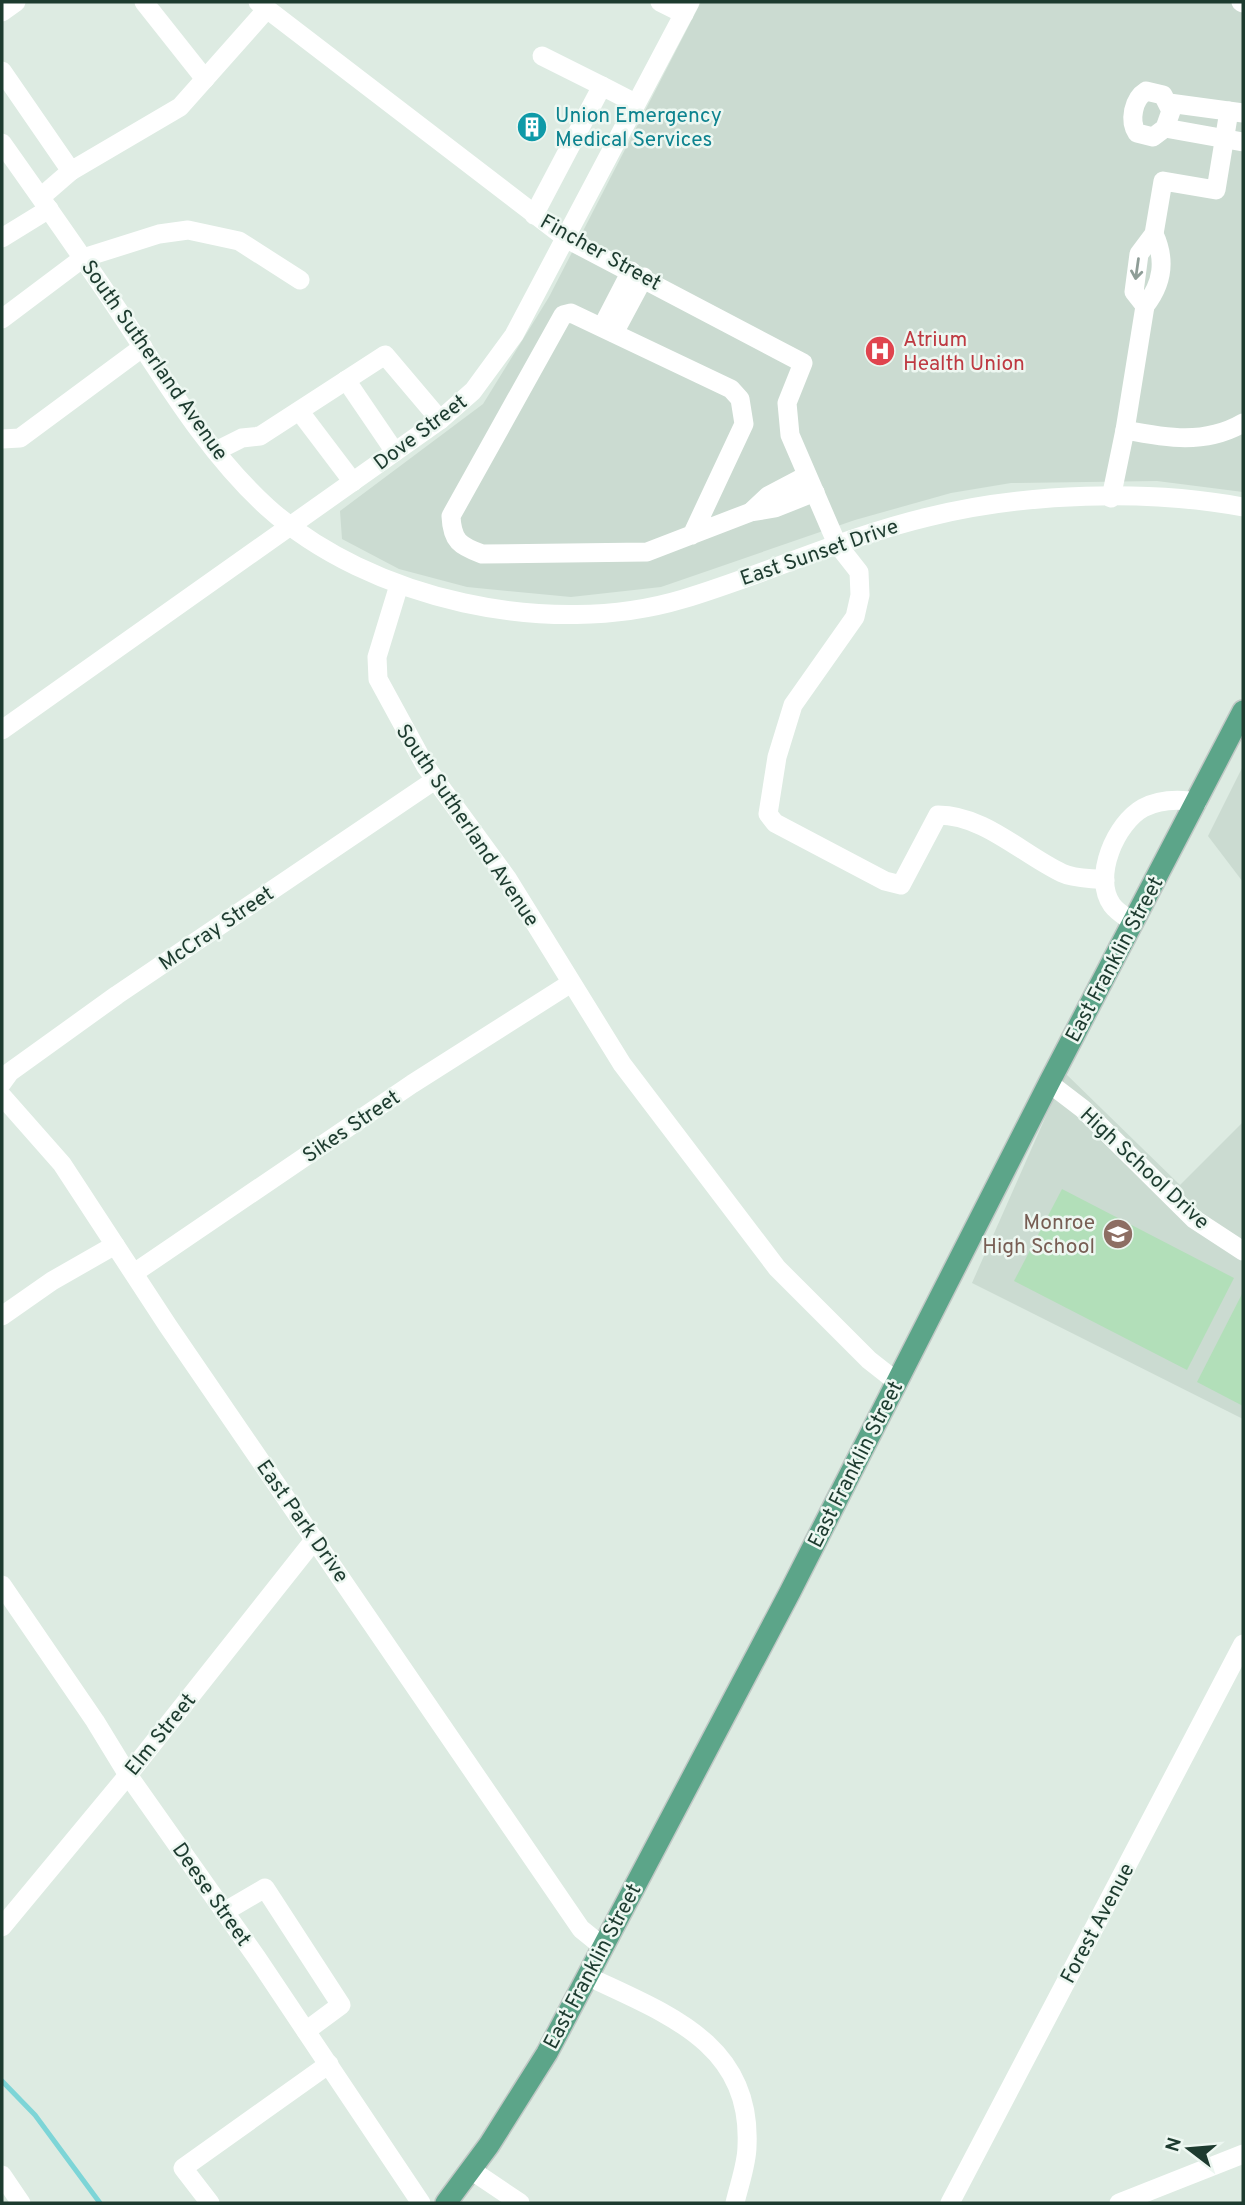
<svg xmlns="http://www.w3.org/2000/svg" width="1245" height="2205" font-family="Overpass,sans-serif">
<rect width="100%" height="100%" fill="#ddebe2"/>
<g fill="#cbdbd1">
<polygon points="701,2 1243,2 1243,492 1157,481 1011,483 951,493 855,520 661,587 571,597 467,587 399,569 342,539 340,511 483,404 549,297"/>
<polygon points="1243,766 1243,882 1208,836"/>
<polygon points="1065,1073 1180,1185 1243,1122 1243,1419 972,1283"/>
</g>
<g fill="#b2dfb9">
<polygon points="1062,1189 1234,1278 1187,1370 1014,1281"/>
<polygon points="1243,1292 1243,1406 1197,1382"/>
</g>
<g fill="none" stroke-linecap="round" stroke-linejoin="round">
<polyline stroke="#7dd5d7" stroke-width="5" points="2,2081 35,2115 100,2203"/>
<g stroke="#c0c8c5" stroke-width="24">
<polyline id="major" points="446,2203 489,2145 547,2053 790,1592 1049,1083 1243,711"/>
</g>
<g stroke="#fff" stroke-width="19">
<polyline points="144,2 205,79"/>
<path d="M258,2L567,239L803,363L787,403L790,435L837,544L859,572L860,595L855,617L793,705L777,757L768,814L775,823L885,881L901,885L938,815C984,815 1022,854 1062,873C1074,879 1092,878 1105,880"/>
<polyline points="660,2 684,14"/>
<polyline points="1241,2 1243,3"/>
<polyline points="2,12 16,2"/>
<polyline points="542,56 602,86"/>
<polyline points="2,71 71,171 180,107 267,9"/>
<path d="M1146,91L1163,95L1171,111L1165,128L1153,137L1137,133C1129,121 1133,99 1146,91Z"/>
<polyline points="1169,103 1243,113"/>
<polyline points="1165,128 1243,142"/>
<path d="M2,143C43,201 85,260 124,319C167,384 209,454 267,507C370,600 550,639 683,599C766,574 844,537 928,517C1024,493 1147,489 1243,507"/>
<polyline points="41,197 71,171"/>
<polyline points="534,215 602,86 635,103"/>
<polyline points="2,238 49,209"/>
<polyline points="1145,306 1134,292 1139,254 1154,234 1163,181 1216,190 1229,111"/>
<polyline points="2,319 83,258 159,234 188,230 239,241 300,280"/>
<polyline points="602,327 631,271"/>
<polyline points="614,333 644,277"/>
<polyline points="346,380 395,452"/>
<polyline points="300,412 353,482"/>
<path d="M1125,430L1145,306C1163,283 1166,260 1154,234"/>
<polyline points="2,439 20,438 143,347"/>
<polyline points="216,451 242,438 260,436 385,355 440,420"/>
<path d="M1111,498L1125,430C1166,438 1205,445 1243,423"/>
<polyline points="752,511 768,496 806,476"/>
<path d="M692,535L744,424L740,399L731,389L571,313L563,315L451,516C452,541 460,546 482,554L647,552L751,512L775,508L815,492"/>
<polyline points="399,585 377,657 378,679 426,767 507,878 622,1064 777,1268 869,1360 897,1382"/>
<polyline points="2,730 440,420 473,391 514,335 690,2"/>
<path d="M1133,922C1126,917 1117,912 1112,905C1092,877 1116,823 1143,808C1160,799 1179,799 1197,802"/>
<polyline points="2,1083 10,1072 117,995 435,780"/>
<polyline points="1049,1083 1083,1109 1194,1219 1243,1251"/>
<polyline points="2,1096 62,1164 168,1326 581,1929 602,1946"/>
<polyline points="134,1273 412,1084 571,983"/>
<polyline points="2,1316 52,1281 115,1245"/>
<polyline points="2,1585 95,1721 128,1775 257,1958 421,2203"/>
<polyline points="224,1912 265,1888 341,2005 306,2031"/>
<polyline points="2,1927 128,1775 315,1539"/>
<path d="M587,1976C664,2013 752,2042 747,2146C747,2164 739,2185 735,2203"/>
<polyline points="471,2170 520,2203"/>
<polyline points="2,2175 21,2203"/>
<polyline points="210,2203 183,2168 329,2064"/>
<polyline points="950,2203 1243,1644"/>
<polyline points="1119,2203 1243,2154"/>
</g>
<use href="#major" stroke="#5ca589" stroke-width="21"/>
</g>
<defs><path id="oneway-shaft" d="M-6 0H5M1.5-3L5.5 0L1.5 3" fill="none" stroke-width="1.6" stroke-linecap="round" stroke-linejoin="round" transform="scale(1.75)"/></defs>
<use stroke="#8e9d97" href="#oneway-shaft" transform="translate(1137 269) rotate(98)"/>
<defs>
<g id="building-disc" transform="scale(1.575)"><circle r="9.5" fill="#0f9aa8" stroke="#edf7f1"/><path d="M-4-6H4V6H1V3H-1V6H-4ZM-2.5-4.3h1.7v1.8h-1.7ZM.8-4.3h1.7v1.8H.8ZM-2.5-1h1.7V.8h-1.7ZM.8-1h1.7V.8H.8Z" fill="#fff"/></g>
<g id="hospital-disc" transform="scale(1.575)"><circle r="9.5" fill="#e0444e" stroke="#edf7f1"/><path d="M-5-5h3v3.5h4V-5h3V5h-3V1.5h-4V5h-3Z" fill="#fff"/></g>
<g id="school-disc" transform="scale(1.575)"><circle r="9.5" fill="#8d6e63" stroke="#edf7f1"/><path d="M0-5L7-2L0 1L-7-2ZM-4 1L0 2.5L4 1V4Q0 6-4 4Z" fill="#fff"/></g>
</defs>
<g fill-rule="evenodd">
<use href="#building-disc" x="532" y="127"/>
<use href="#hospital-disc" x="880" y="351"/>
<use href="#school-disc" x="1118" y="1234"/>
</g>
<g text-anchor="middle" stroke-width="5" stroke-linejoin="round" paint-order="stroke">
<g font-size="21" fill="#0d838f" stroke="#edf7f1" text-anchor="start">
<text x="555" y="122">Union Emergency<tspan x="555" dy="24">Medical Services</tspan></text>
</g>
<g font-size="21" fill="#1d3b2f" stroke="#edf7f1">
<text transform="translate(601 252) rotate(29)" y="7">Fincher Street</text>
<text transform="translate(155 360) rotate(55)" y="7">South Sutherland Avenue</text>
<text transform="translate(420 432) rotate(-37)" y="7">Dove Street</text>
<text transform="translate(819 552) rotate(-19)" y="7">East Sunset Drive</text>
<text transform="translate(468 825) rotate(56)" y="7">South Sutherland Avenue</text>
<text transform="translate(216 928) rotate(-34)" y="7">McCray Street</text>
<text transform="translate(1114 959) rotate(-62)" y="7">East Franklin Street</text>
<text transform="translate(351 1126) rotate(-34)" y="7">Sikes Street</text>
<text transform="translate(1145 1168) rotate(43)" y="7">High School Drive</text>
<text transform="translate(855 1464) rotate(-63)" y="7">East Franklin Street</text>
<text transform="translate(303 1521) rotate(55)" y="7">East Park Drive</text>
<text transform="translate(160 1734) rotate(-51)" y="7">Elm Street</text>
<text transform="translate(212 1894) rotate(55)" y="7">Deese Street</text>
<text transform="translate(1097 1923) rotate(-62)" y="7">Forest Avenue</text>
<text transform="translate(592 1966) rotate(-62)" y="7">East Franklin Street</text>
</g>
<g font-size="21" fill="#be3a42" stroke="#edf7f1" text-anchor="start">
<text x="903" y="346">Atrium<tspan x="903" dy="24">Health Union</tspan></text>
</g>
<g font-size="21" fill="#785e54" stroke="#edf7f1" text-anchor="end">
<text x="1095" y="1229">Monroe<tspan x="1095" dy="24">High School</tspan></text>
</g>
</g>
<rect width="1245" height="2205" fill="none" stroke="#1d3b2f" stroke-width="7"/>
<g transform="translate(1189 2149) rotate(286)" stroke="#edf7f1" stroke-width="5" paint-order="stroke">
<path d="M0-5L12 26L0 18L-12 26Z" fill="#1d3b2f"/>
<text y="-10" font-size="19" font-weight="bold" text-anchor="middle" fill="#1d3b2f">N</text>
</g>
</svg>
